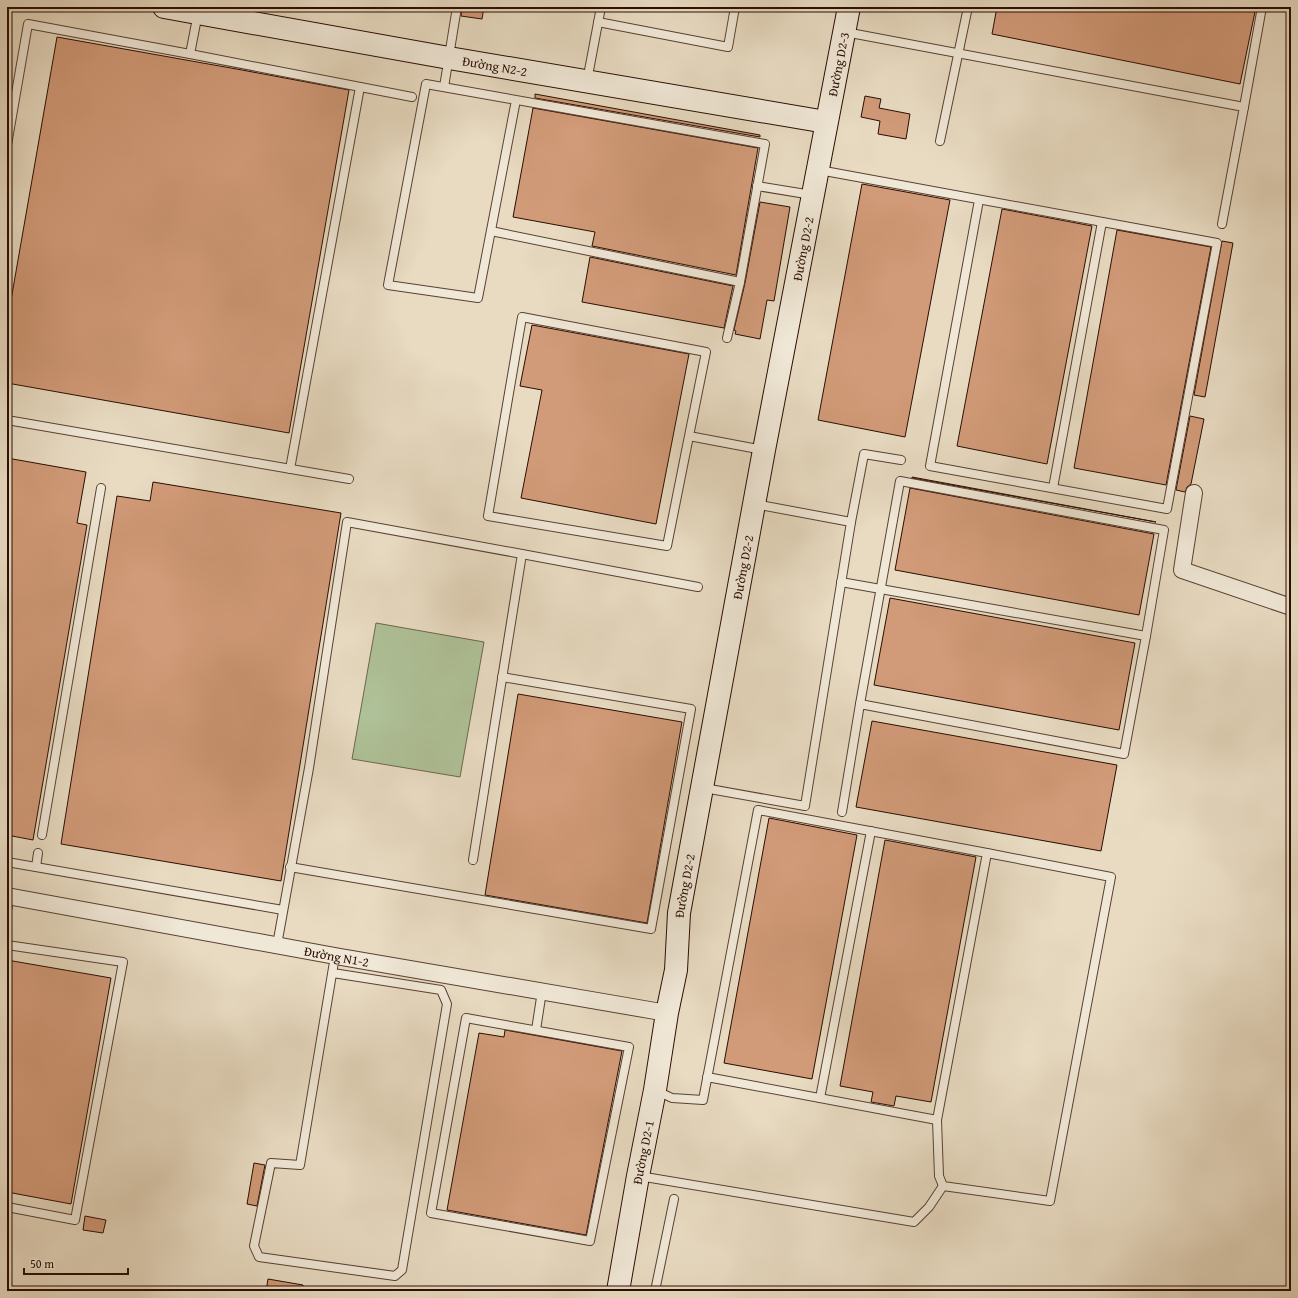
<svg xmlns="http://www.w3.org/2000/svg" width="1298" height="1298" font-family="'Gentium Book Plus',serif">
<rect width="100%" height="100%" fill="#e8dbc2"/>
<filter id="stains"><feTurbulence type="fractalNoise" baseFrequency=".005" numOctaves="4"/><feColorMatrix values="0 0 0 0 .2 0 0 0 0 .09 0 0 0 0 .02 0 0 0 .5 -.17"/></filter>
<radialGradient id="worn" r=".72"><stop offset=".6" stop-color="#630" stop-opacity="0"/><stop offset="1" stop-color="#630" stop-opacity=".3"/></radialGradient>
<polygon fill="#afc198" stroke="#6c674d" points="376,623 484,642 460,777 352,759"/>
<g fill="#d19a78" stroke="#2a0d02">
<polygon points="462,7 484,7 482,19 461,16"/>
<polygon points="997,7 1256,7 1240,84 992,34"/>
<polygon points="57,37 242,70 349,90 289,433 7,383 7,323"/>
<polygon points="535,94 760,135 760,137 535,98"/>
<polygon points="865,96 881,99 879,108 910,114 906,139 878,134 880,121 861,117"/>
<polygon points="533,108 758,148 736,275 592,246 595,232 513,217"/>
<polygon points="862,184 950,200 905,437 818,420"/>
<polygon points="760,202 790,207 774,301 767,300 760,339 735,334 736,331 734,330 745,283"/>
<polygon points="1002,209 1092,226 1047,464 957,446"/>
<polygon points="1117,230 1211,247 1166,485 1074,468"/>
<polygon points="1222,241 1233,243 1205,397 1194,395"/>
<polygon points="590,257 733,286 724,328 582,302"/>
<polygon points="532,325 689,354 656,524 521,498 542,390 520,386"/>
<polygon points="1190,416 1204,419 1191,484 1187,487 1185,492 1176,490"/>
<polygon points="7,458 86,472 77,523 87,525 33,840 7,835"/>
<polygon points="912,477 1156,522 912,478"/>
<polygon points="153,482 341,513 281,881 61,844 117,496 150,501"/>
<polygon points="910,488 1154,534 1139,615 895,570"/>
<polygon points="890,598 1135,643 1119,730 874,685"/>
<polygon points="518,694 682,722 647,923 485,895"/>
<polygon points="872,721 1117,765 1101,851 856,807"/>
<polygon points="769,818 857,835 812,1079 724,1063"/>
<polygon points="885,840 976,857 931,1102 896,1096 894,1106 871,1102 873,1092 840,1086"/>
<polygon points="7,960 111,978 71,1204 7,1192"/>
<polygon points="505,1030 622,1051 586,1235 447,1210 479,1033 504,1037"/>
<polygon points="254,1163 265,1165 257,1206 247,1204"/>
<polygon points="85,1216 106,1220 103,1233 83,1230"/>
<polygon points="268,1279 303,1285 303,1291 266,1291"/>
</g>
<g fill="none" stroke-linecap="round" stroke-linejoin="round">
<g stroke="#5a4032" stroke-width="10">
<g id="lane">
<polyline points="598,22 728,47 735,7"/>
<polyline points="845,32 1244,107 1222,224"/>
<polyline points="190,54 198,13"/>
<polyline points="587,81 601,7"/>
<polyline points="444,87 457,7"/>
<polyline points="516,100 478,298 388,285 426,84 765,144 740,282 727,338"/>
<polyline points="1244,107 1262,7"/>
<polyline points="940,141 968,7"/>
<polyline points="7,145 28,24 190,54 412,97"/>
<polyline points="819,170 1217,243 1167,509 930,466 979,200"/>
<polyline points="757,186 812,195"/>
<polyline points="491,231 740,282"/>
<polyline points="7,420 349,479"/>
<polyline points="689,436 667,546 488,516 522,317 706,352 689,436 763,450"/>
<polyline points="290,469 360,87"/>
<polyline points="1053,488 1102,222"/>
<polyline points="851,522 864,454 901,460"/>
<polyline points="522,554 698,587"/>
<polyline points="841,582 1146,636 1124,754 860,704 842,812"/>
<polyline points="860,704 900,481 1164,530 1146,636"/>
<polyline points="704,788 805,806 851,522 755,504"/>
<polyline points="42,835 101,488"/>
<polyline points="7,862 283,910"/>
<polyline points="36,867 38,853"/>
<polyline points="290,867 651,929 691,709 502,677"/>
<polyline points="7,910 10,897"/>
<polyline points="7,945 123,962 75,1220 7,1207"/>
<polyline points="277,945 309,768 347,522 522,554 473,860"/>
<polyline points="333,973 441,990 447,1004 402,1270 395,1276 259,1257 254,1246 271,1163 300,1165 335,956"/>
<polygon points="466,1018 629,1047 590,1241 431,1213"/>
<polyline points="536,1030 542,991"/>
<polyline points="657,1091 672,1098 703,1100 758,810 987,853 937,1120 707,1077"/>
<polyline points="820,1098 871,831"/>
<polyline points="937,1120 939,1176 943,1186 1050,1201 1111,877 987,853"/>
<polyline points="639,1176 914,1222 929,1207 943,1186"/>
<polyline points="655,1291 674,1199"/>
</g>
</g>
<g stroke="#5a4032" stroke-width="18">
<g id="street">
<polyline points="1194,493 1182,570 1291,607"/>
<path id="s1" d="M7,896L335,956L667,1013"/>
</g>
</g>
<g stroke="#2a0d02" stroke-width="24">
<g id="secondary">
<path id="s2" d="M164,7L449,58L826,122"/>
<path id="s3" d="M618,1291L638,1176L655,1090L667,1013L676,970L679,913L764,450L849,7"/>
</g>
</g>
<use href="#lane" stroke="#f0e8d7" stroke-width="8"/>
<use href="#street" stroke="#f0e8d7" stroke-width="16"/>
<use href="#secondary" stroke="#f0e8d7" stroke-width="22"/>
</g>
<g text-anchor="middle" stroke-width="4" stroke-linejoin="round" paint-order="stroke">
<g font-size="13" fill="#2a0d02" stroke="#f0e8d7">
<text dy="5" stroke="none"><textPath href="#s3" startOffset="1247">Đường D2-3</textPath></text>
<text dy="5" stroke="none"><textPath href="#s2" startOffset="336">Đường N2-2</textPath></text>
<text dy="5" stroke="none"><textPath href="#s3" startOffset="1059">Đường D2-2</textPath></text>
<text dy="5" stroke="none"><textPath href="#s3" startOffset="735">Đường D2-2</textPath></text>
<text dy="5" stroke="none"><textPath href="#s3" startOffset="411">Đường D2-2</textPath></text>
<text dy="5" stroke="none"><textPath href="#s1" startOffset="335">Đường N1-2</textPath></text>
<text dy="5" stroke="none"><textPath href="#s3" startOffset="141">Đường D2-1</textPath></text>
</g>
</g>
<rect width="1298" height="1298" fill="none" stroke="#e8dbc2" stroke-width="24"/>
<rect x="8" y="8" width="1282" height="1282" fill="none" stroke="#2a0d02" stroke-width="2"/>
<rect x="12" y="12" width="1274" height="1274" fill="none" stroke="#2a0d02"/>
<path d="M24 1268v6h104v-6" fill="none" stroke="#2a0d02" stroke-width="2"/>
<text x="30" y="1268" font-size="12" fill="#2a0d02" stroke="#f0e8d7" stroke-width="3" paint-order="stroke">50 m</text>
<rect width="100%" height="100%" filter="url(#stains)"/>
<rect width="100%" height="100%" fill="url(#worn)"/>
</svg>
